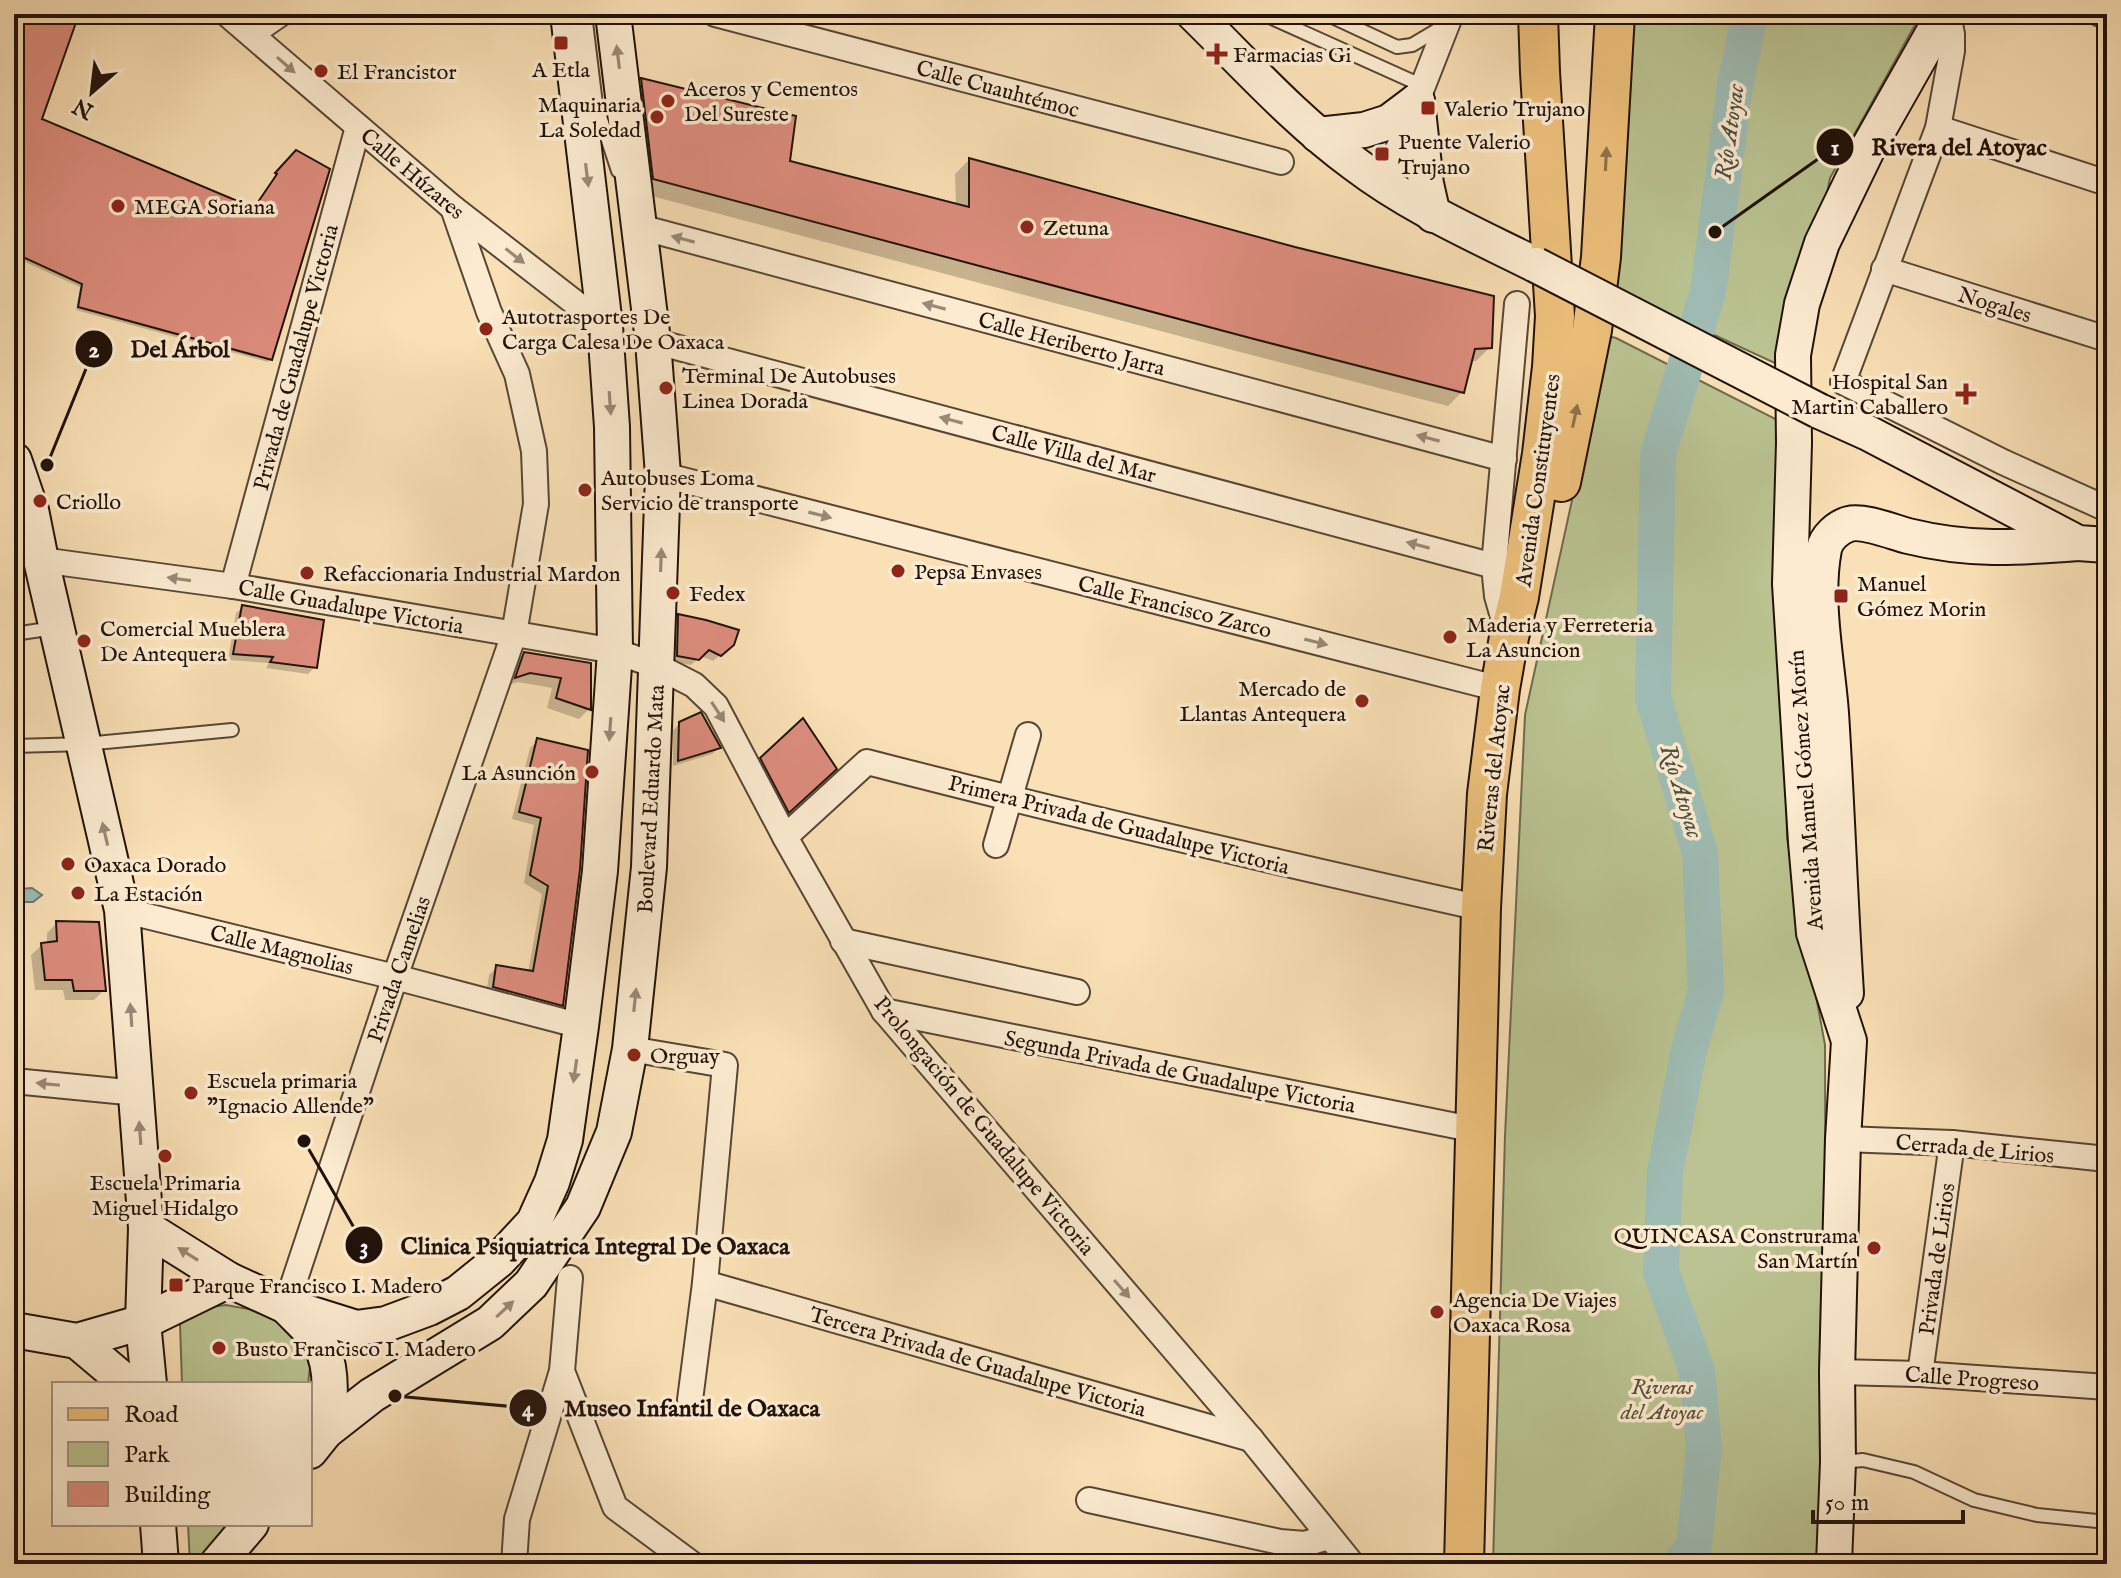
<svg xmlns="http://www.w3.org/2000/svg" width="2121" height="1578" font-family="'IM FELL English',serif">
<rect width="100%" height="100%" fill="#fae0b6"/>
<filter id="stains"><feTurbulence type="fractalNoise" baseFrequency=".0025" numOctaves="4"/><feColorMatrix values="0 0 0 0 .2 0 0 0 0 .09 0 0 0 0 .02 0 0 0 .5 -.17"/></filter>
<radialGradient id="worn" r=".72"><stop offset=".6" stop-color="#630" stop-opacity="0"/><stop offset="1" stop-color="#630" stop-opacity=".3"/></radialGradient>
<g fill="#bac391" stroke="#6e6a4e" stroke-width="2">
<polygon points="1619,14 1921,14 1830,178 1792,371 1608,286"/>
<polygon points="1608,336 1616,338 1781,422 1787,838 1825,1045 1826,1452 1821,1564 1493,1564 1505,1136 1525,715"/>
<polygon points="226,1305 270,1313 304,1346 310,1367 308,1384 182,1384 180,1324 195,1309"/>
<polygon points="188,1524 227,1524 196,1564 190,1564"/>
</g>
<polygon fill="#9fbcb4" stroke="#6d7870" stroke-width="2" points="14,867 18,867 19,889 32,888 42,895 33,902 21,902 22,915 14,915"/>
<g fill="#0003">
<polygon points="20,14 75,14 40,120 254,210 276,178 274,177 296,152 271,359 268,362 76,310 80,287 14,257 14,160 19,146 14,135 14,24"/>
<polygon points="642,80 788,163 956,205 955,174 969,160 1490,347 1476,361 1469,362 1462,392 1448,406 1240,352 640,193 628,94"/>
<polygon points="243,607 315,667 308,674 266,668 269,663 228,660 236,613"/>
<polygon points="679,617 725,651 713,661 701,656 691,665 671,662 672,623"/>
<polygon points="524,654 589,664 589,709 579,719 547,708 552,688 518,682 506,686 514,665"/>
<polygon points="802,721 834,769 782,817 755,766"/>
<polygon points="680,724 719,748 712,754 673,766 673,730"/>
<polygon points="538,740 561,1005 554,1013 486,995 489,975 497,967 528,973 542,894 524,883 534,825 512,819 530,748"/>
<polygon points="57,923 104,990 94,1000 65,1000 63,990 35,990 31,955 42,945 47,944 47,933"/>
</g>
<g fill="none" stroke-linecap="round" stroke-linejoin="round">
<polyline stroke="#9fbcb4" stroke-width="36" points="1680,1564 1694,1546 1704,1448 1697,1371 1661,1272 1665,1172 1689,1050 1706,991 1700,853 1653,697 1658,454 1708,292 1735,86 1750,14"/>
</g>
<g fill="#dd8d7e" stroke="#21120a" stroke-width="2">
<polygon points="19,14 79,14 42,119 254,208 277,174 275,173 296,150 330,169 272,360 78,307 82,284 14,253 14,162 20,142 14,128 14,23"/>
<polygon points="641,78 796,116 790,161 969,207 969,158 1295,247 1494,296 1492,348 1475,349 1464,393 1254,339 653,179"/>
<polygon points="242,605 324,620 317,668 270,662 273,657 233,654"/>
<polygon points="678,614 706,620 739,630 734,645 721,656 709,650 699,660 677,656"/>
<polygon points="524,652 591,663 591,710 556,698 561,678 530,673 515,678"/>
<polygon points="701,712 721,748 678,761 679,722"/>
<polygon points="803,718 837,769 789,813 760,758"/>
<polygon points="537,738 588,750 580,869 563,1006 493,987 496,965 533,971 548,886 530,875 541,818 519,812"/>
<polygon points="56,921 99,922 106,991 74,991 72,980 45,980 41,943 57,941"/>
</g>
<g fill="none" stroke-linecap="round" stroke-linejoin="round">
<g stroke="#574635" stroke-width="16">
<g id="lane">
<polyline points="585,14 596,104 618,171"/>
<polyline points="1263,14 1423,86"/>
<polyline points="1326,14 1397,47 1412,45 1444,26"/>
<polyline points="14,634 54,628"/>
<polyline points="14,746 85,744 232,730"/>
<polyline points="1841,1462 1863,1460 1914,1472 1974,1500 2037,1515 2107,1522"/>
</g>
</g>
<g stroke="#574635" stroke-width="28">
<g id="street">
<polyline points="227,14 453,208 605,326"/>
<polyline points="715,14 1281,162"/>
<polyline points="1948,14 1952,34 1952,51 1938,128 1843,382 2003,462 2107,509"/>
<polyline points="2100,14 2107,17"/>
<polyline points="251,34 280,14"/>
<polyline points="1938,128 2107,183"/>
<polyline points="1384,185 1451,14"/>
<polyline points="640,227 1504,459"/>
<polyline points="1884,269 2107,339"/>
<polyline points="653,341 1494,566"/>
<polyline points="663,475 1500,689"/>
<polyline points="41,560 233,586 615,651 657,666 694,685 716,706 785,837 884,1011 1251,1439 1352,1564"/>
<polyline points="233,586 358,127"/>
<polyline points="1507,631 1497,596 1494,566 1517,304"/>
<path d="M785,837L867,762C1071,815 1275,862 1481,908"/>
<polyline points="996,845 1028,735"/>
<polyline points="122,910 395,977 581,1026"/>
<polyline points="843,941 1077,992"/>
<polyline points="884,1011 1476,1130"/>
<polyline points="630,1049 725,1065 705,1283 690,1400"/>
<polyline points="14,1081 137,1093"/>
<polyline points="1843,1139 1952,1143 2107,1159"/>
<polyline points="570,1278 562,1371 615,1507 692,1564"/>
<polyline points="705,1283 1251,1439"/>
<polyline points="286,1306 395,977 514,634 536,504 534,451 517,374 489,312 453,208"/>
<polyline points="1837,1372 1920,1374 2107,1387"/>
<polyline points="1920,1374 1952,1143"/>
<polyline points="1089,1500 1280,1542 1305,1544 1328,1537"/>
<polyline points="514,1564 517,1519 562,1371"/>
</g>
</g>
<g stroke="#21120a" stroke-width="38">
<g id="secondary">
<path d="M1194,14C1246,65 1296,121 1355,164C1410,206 1474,234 1536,265"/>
<polyline points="1417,101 1426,184 1433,215"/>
<polyline points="1318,135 1364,130 1389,122 1417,101"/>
<polyline points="1819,411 1868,433 2078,543 2107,545"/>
<polyline points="14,460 31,510 41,560 122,910 146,1228 143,1322 149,1384"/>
<path d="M1846,993C1840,900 1837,806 1831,713C1827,660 1814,601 1824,549C1826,538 1838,527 1849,524C1863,520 1893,532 1908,536C1969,551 2016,548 2078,543"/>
<polyline points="146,1228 229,1280 286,1306 356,1328 386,1324 429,1308 458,1293 499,1260 534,1222 552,1182 565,1140 581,1026 600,871 615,651 612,427 605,326 568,14"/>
<path d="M286,1306C297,1318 312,1330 320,1344C334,1367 330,1407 326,1431"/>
<polyline points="14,1330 77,1341 143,1322 229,1280"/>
<polyline points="77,1341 128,1384"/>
<polyline points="310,1451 326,1431 372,1395 490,1323 531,1284 583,1207 614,1132 630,1049 649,867 663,475 653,341 613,14"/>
<polyline points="158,1524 161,1564"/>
<polyline points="217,1564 251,1524"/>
<polyline points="1834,1564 1838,1462 1837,1372 1843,1139 1849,1041 1814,933 1806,842 1790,584 1794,443 1793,355 1802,304 1822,243 1867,150 1944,14"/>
</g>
</g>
<g stroke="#21120a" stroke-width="42">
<g id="primary">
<polyline points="1561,482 1592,330 1601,257 1615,14"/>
<polyline points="1464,1564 1481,908 1487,794 1500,689 1509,637 1519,597 1542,454 1552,367 1555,316 1540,72 1538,14"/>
</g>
</g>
<use href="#lane" stroke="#fcebd0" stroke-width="12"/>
<use href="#street" stroke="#fcebd0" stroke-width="24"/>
<use href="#secondary" stroke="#fcebd0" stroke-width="34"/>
<use href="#primary" stroke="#edc07b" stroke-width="38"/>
<g stroke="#21120a" stroke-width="38" stroke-linecap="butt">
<polyline id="secondary-bridge" points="1536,265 1819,411"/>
</g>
<use href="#secondary-bridge" stroke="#fcebd0" stroke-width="34"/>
</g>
<defs><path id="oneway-solid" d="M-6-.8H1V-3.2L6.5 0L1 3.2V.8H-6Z" transform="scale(2)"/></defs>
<g fill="#998977">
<use href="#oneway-solid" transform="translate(618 57) rotate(-97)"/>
<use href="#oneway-solid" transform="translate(286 65) rotate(41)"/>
<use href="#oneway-solid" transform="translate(587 175) rotate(83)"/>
<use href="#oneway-solid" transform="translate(683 239) rotate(-165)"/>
<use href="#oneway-solid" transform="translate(515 256) rotate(38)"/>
<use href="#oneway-solid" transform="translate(934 306) rotate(-165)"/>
<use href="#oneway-solid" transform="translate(610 403) rotate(86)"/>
<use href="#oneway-solid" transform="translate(951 420) rotate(-165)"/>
<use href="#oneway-solid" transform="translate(1428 438) rotate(-165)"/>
<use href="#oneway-solid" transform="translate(820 515) rotate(14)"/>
<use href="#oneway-solid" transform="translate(1418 545) rotate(-165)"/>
<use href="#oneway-solid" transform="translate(661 560) rotate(-88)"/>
<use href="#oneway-solid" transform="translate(179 579) rotate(-172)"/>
<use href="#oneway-solid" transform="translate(1316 642) rotate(14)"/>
<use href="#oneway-solid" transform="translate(718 712) rotate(57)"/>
<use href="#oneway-solid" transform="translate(610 729) rotate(94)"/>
<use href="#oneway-solid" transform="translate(105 834) rotate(-103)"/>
<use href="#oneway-solid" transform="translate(635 1000) rotate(-84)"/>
<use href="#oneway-solid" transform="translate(131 1015) rotate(-94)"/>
<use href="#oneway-solid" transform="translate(575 1071) rotate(98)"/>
<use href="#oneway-solid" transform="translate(48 1084) rotate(-174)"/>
<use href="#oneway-solid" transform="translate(140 1133) rotate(-94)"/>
<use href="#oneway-solid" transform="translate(188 1254) rotate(-148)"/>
<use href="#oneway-solid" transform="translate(1122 1289) rotate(49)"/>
<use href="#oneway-solid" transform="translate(505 1309) rotate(-43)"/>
</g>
<g fill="#917248">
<use href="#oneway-solid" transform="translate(1606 159) rotate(-87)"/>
<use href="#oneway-solid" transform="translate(1575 416) rotate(-78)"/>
</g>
<g fill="#8f2418" stroke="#fcebd0" stroke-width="3">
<rect x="553" y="35" width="16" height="16" rx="4"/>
<path d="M1213 42h8v8h8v8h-8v8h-8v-8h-8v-8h8z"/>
<circle cx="321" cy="71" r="8"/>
<circle cx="668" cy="101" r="8"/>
<rect x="1420" y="100" width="16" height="16" rx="4"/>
<circle cx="657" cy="117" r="8"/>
<rect x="1374" y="146" width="16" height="16" rx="4"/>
<circle cx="118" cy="206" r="8"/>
<circle cx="1027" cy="227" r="8"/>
<circle cx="486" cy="329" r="8"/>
<circle cx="666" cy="388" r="8"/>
<path d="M1962 382h8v8h8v8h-8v8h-8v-8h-8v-8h8z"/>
<circle cx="585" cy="490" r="8"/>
<circle cx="40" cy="501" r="8"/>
<circle cx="898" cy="571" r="8"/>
<circle cx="307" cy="573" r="8"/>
<circle cx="673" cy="593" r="8"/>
<rect x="1833" y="588" width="16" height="16" rx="4"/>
<circle cx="1450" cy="637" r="8"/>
<circle cx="84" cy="641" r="8"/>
<circle cx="1362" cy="701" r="8"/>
<circle cx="592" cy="772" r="8"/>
<circle cx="68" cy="864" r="8"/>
<circle cx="78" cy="893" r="8"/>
<circle cx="634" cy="1055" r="8"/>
<circle cx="191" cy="1093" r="8"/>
<circle cx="165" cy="1156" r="8"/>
<circle cx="1874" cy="1248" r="8"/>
<rect x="168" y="1277" width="16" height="16" rx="4"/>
<circle cx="1437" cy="1312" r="8"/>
<circle cx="219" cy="1348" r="8"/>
</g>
<g text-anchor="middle" stroke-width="7" stroke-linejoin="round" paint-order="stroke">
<g font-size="22" fill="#21120a" stroke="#fcebd0" text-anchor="start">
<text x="1233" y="62">Farmacias Gi</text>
<text x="561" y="77" text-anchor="middle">A Etla</text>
<text x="337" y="79">El Francistor</text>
<text x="684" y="96">Aceros y Cementos<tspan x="684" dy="25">Del Sureste</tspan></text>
<text x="641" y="112" text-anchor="end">Maquinaria<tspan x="641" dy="25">La Soledad</tspan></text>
<text x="1444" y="116">Valerio Trujano</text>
<text x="1398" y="149">Puente Valerio<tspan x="1398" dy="25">Trujano</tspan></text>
<text x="134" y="214">MEGA Soriana</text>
<text x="1043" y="235">Zetuna</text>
<text x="502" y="324">Autotrasportes De<tspan x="502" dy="25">Carga Calesa De Oaxaca</tspan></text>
<text x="682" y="383">Terminal De Autobuses<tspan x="682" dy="25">Linea Dorada</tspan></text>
<text x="1948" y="389" text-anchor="end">Hospital San<tspan x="1948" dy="25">Martin Caballero</tspan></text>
<text x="601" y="485">Autobuses Loma<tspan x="601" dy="25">Servicio de transporte</tspan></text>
<text x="56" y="509">Criollo</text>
<text x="914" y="579">Pepsa Envases</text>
<text x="323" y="581">Refaccionaria Industrial Mardon</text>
<text x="1857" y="591">Manuel<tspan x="1857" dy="25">Gómez Morin</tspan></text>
<text x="689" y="601">Fedex</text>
<text x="1466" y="632">Maderia y Ferreteria<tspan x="1466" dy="25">La Asuncion</tspan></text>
<text x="100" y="636">Comercial Mueblera<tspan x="100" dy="25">De Antequera</tspan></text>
<text x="1346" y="696" text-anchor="end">Mercado de<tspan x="1346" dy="25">Llantas Antequera</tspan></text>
<text x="576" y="780" text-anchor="end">La Asunción</text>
<text x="84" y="872">Oaxaca Dorado</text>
<text x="94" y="901">La Estación</text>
<text x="650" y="1063">Orguay</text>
<text x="207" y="1088">Escuela primaria<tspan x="207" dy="25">"Ignacio Allende"</tspan></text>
<text x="165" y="1190" text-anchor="middle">Escuela Primaria<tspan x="165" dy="25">Miguel Hidalgo</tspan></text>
<text x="1858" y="1243" text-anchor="end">QUINCASA Construrama<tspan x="1858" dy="25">San Martín</tspan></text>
<text x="192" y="1293">Parque Francisco I. Madero</text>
<text x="1453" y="1307">Agencia De Viajes<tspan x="1453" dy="25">Oaxaca Rosa</tspan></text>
<text x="235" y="1356">Busto Francisco I. Madero</text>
</g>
<g font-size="22" fill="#21120a" stroke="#fcebd0">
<text transform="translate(998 88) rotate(15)" y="8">Calle Cuauhtémoc</text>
<text transform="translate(413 173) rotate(40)" y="8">Calle Húzares</text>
<text transform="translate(1995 304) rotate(17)" y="8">Nogales</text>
<text transform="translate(1072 343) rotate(15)" y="8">Calle Heriberto Jarra</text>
<text transform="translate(295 357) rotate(-75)" y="8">Privada de Guadalupe Victoria</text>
<text transform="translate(1074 453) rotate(15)" y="8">Calle Villa del Mar</text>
<text transform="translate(1537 480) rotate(-82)" y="8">Avenida Constituyentes</text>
<text transform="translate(351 606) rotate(10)" y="8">Calle Guadalupe Victoria</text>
<text transform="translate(1175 606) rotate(14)" y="8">Calle Francisco Zarco</text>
<text transform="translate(1493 768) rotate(-84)" y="8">Riveras del Atoyac</text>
<text transform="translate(1805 790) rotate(-94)" y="8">Avenida Manuel Gómez Morín</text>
<text transform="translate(650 799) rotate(-87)" y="8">Boulevard Eduardo Mata</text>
<text transform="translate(1119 824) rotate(14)" y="8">Primera Privada de Guadalupe Victoria</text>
<text transform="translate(282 949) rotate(14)" y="8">Calle Magnolias</text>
<text transform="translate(398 969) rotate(-71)" y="8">Privada Camelias</text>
<text transform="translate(1180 1071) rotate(11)" y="8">Segunda Privada de Guadalupe Victoria</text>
<text transform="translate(985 1125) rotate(50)" y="8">Prolongación de Guadalupe Victoria</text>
<text transform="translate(1975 1148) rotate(5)" y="8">Cerrada de Lirios</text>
<text transform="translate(1936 1259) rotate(-82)" y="8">Privada de Lirios</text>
<text transform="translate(978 1361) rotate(16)" y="8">Tercera Privada de Guadalupe Victoria</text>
<text transform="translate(1972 1378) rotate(4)" y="8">Calle Progreso</text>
</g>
<g font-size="22" font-style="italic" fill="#575039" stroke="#fcebd0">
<text x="1662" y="1394">Riveras<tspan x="1662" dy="25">del Atoyac</tspan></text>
</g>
<g font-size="24" font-style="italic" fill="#4d4e46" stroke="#fcebd0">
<text transform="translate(1729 132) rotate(-82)" y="8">Río Atoyac</text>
<text transform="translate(1682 791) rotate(73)" y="8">Río Atoyac</text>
</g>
</g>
<path fill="none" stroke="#21120a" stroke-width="3" d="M1715 232L1835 147M47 465L94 349M304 1141L364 1245M395 1396L528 1408"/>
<g fill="#21120a" stroke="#fcebd0" stroke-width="3">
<circle cx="1715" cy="232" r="8"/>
<circle cx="47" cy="465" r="8"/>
<circle cx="304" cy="1141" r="8"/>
<circle cx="395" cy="1396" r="8"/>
<circle cx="1835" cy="147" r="20"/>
<circle cx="94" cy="349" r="20"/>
<circle cx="364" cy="1245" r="20"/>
<circle cx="528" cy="1408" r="20"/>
</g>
<g font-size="24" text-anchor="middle" font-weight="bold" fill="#fff">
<text x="1835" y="155">1</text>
<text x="94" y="357">2</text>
<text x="364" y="1254">3</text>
<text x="528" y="1416">4</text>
</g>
<g font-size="24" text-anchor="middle" font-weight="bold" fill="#21120a" stroke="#fcebd0" stroke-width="7" stroke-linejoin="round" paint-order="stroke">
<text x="1959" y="155">Rivera del Atoyac</text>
<text x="180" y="357">Del Árbol</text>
<text x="595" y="1254">Clinica Psiquiatrica Integral De Oaxaca</text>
<text x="692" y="1416">Museo Infantil de Oaxaca</text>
</g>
<rect width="2121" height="1578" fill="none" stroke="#fae0b6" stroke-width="48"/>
<rect x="16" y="16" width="2089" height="1546" fill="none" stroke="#21120a" stroke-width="4"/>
<rect x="24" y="24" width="2073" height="1530" fill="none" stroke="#21120a" stroke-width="2"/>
<rect x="52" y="1382" width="260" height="144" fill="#fcebd0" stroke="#a49481" stroke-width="2"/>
<rect x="68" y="1408" width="40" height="12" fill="#edc07b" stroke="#a49481" stroke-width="2"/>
<text x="124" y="1422" font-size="24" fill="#21120a">Road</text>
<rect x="68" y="1442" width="40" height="24" fill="#bac391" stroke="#a49481" stroke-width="2"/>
<text x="124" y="1462" font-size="24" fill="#21120a">Park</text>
<rect x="68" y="1482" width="40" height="24" fill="#dd8d7e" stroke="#a49481" stroke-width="2"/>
<text x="124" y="1502" font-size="24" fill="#21120a">Building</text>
<g transform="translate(92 92) rotate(208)" stroke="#fcebd0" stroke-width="6" paint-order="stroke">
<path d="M0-6L14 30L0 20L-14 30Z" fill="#21120a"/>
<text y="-12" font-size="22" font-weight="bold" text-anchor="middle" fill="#21120a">N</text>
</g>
<path d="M1813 1510v12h150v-12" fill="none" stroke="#21120a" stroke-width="4"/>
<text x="1825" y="1510" font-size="24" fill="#21120a" stroke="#fcebd0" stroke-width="6" paint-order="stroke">50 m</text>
<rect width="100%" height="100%" filter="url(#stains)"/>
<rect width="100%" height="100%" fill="url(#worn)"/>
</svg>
